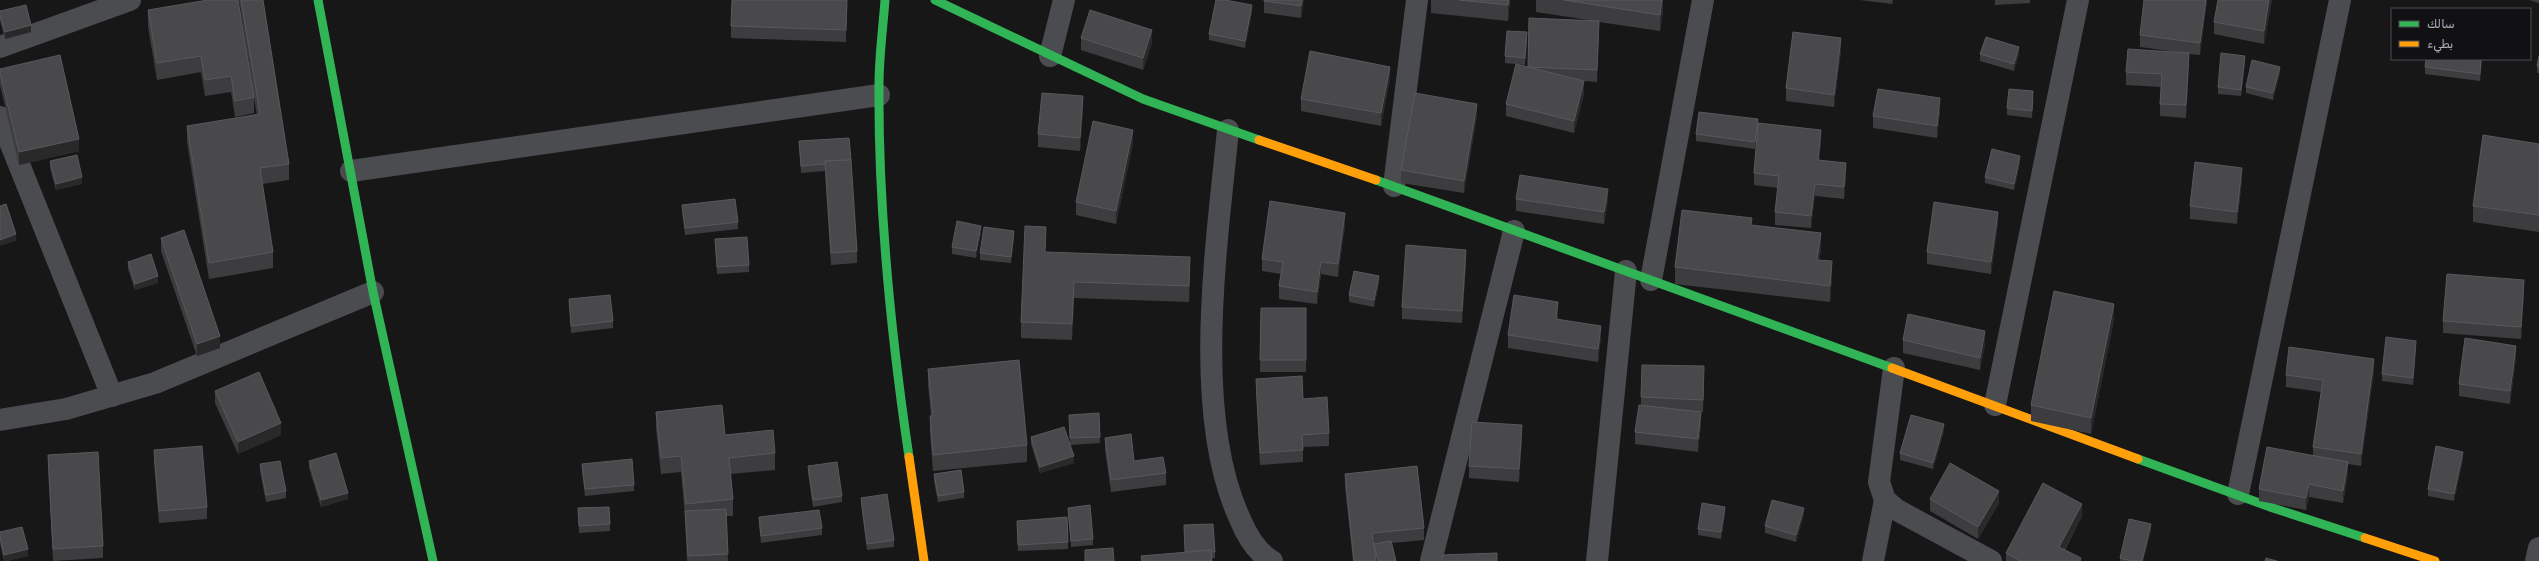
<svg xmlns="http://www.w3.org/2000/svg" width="2539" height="561" font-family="Rubik,Cairo,sans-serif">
<rect width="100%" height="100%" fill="#171717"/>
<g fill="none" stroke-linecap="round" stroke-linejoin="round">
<g stroke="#4b4c50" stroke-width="22">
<polyline points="0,47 130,0"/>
<polyline points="1050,56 1064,0"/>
<polyline points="0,117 112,396"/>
<path d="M1228,130C1217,243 1191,414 1240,519C1247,536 1256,552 1272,561"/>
<polyline points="351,171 879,95"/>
<polyline points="1394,186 1417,0"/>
<polyline points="1651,280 1703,0"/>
<polyline points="1894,368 1879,482 1885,500 1897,510 1991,561"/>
<polyline points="1995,405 2078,0"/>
<polyline points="0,420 66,409 155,383 373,292"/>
<polyline points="2238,494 2340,0"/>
<polyline points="1431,561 1514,231"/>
<polyline points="1597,561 1626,271"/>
<polyline points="1873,561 1885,500"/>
<polyline points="2536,561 2539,548"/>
</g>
<g stroke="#30b455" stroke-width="9">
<polyline points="318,0 373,292 433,561"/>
<path d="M885,0C883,28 879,56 879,85C878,209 891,335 909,457"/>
<polyline points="935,0 1143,99 1259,140"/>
<polyline points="1376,180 1892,368"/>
<polyline points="2138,459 2273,508 2365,538"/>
</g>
<g stroke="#ff9f0a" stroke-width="9">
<polyline points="1259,140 1376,180"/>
<polyline points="1892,368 2138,459"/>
<polyline points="909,457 924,561"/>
<polyline points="2365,538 2435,561"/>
</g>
</g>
<g fill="#3d3d3f">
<polygon points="239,0 263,0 289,164 289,180 262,184 273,252 273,268 209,279 187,142 187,126 257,115 254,98 254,113 235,117 231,92 205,96 201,72 157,80 148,27 148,10 252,82"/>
<polygon points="847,0 846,42 731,38 731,26"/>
<polygon points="1264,0 1304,0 1301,18 1264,13"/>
<polygon points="1431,0 1510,0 1508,21 1431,13"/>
<polygon points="1536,0 1663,0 1663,11 1660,31 1599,22 1597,82 1584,81 1584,94 1574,133 1506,116 1506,104 1528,67 1595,21 1536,12"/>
<polygon points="1860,0 1893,0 1892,4"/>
<polygon points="1995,0 2030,0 2030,3 1995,5"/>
<polygon points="2207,0 2200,55 2189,54 2189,65 2186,118 2160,116 2160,104 2161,87 2126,85 2126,72 2177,52 2140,47 2140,35"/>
<polygon points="2272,0 2264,44 2214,34 2214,22"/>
<polygon points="2529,0 2539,0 2539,3"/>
<polygon points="0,11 31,32 5,39 0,21"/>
<polygon points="1252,12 1245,48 1209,40 1209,34"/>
<polygon points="1081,38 1152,43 1143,70 1081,50"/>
<polygon points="1527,39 1525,65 1505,63 1505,56"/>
<polygon points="1841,51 1834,107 1786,101 1786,88"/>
<polygon points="1980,54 2019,54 2014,71 1980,61"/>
<polygon points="2539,56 2539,73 2537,73 2537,66"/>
<polygon points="2482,59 2480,81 2425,74 2425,67"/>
<polygon points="2245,62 2241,96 2218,94 2218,87"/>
<polygon points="0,69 79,151 19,165 0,85"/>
<polygon points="2280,73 2273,100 2246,93 2246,87"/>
<polygon points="1390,79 1381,126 1301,111 1301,99"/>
<polygon points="2033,98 2032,118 2007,115 2007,108"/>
<polygon points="1083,109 1080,151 1038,147 1038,134"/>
<polygon points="1940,111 1937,138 1873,128 1873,116"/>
<polygon points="1477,116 1464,193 1401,183 1401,170"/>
<polygon points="1758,126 1821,142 1819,160 1846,176 1844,199 1815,196 1811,228 1775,225 1775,212 1778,188 1754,185 1754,173 1758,128 1755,149 1696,141 1696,134"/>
<polygon points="849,138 857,251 857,263 831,265 825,171 801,173 799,141"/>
<polygon points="1133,143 1116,224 1076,215 1076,202"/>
<polygon points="2539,144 2539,232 2473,222 2473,206"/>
<polygon points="50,161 82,184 56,190 50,168"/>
<polygon points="2020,163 2014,190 1985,183 1985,177"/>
<polygon points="2242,180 2237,224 2190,219 2190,206"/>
<polygon points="1516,199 1608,201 1604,224 1516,211"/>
<polygon points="682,205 738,222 738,229 685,235 682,211"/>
<polygon points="1998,224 1991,274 1927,264 1927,252"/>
<polygon points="1345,225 1338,277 1321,274 1317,304 1279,299 1279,286 1281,274 1262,271 1262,259"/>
<polygon points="1752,225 1821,250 1819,260 1832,277 1830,302 1675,284 1675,267"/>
<polygon points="981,233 976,258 952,254 952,247"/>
<polygon points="161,238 220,348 197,356 161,251"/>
<polygon points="1014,238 1011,263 980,260 980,253"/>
<polygon points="715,239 749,265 749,272 717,274"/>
<polygon points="1046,252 1190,274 1189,302 1074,298 1072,340 1021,338 1021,322"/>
<polygon points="128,262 158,283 135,290 128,269"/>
<polygon points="1466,262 1462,323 1402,319 1402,307"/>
<polygon points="1379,283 1374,307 1349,302 1349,295"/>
<polygon points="2524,292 2521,339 2443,333 2443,321"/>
<polygon points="569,299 613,321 613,328 571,333"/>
<polygon points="1261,308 1306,308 1306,372 1260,372"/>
<polygon points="1558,314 1558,319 1601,338 1598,362 1508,348 1508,335"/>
<polygon points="2114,320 2091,434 2031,421 2031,405"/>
<polygon points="1903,340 1985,344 1980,370 1903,353"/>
<polygon points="2416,348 2413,385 2382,381 2382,374"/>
<polygon points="2516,358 2510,404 2459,396 2459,384"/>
<polygon points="928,369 1027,445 1027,462 933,471 930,432 930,416 931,416 928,385"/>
<polygon points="2374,371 2361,466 2348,464 2348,474 2343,503 2309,497 2306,510 2259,501 2259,489 2313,456 2313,447 2321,392 2286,387 2286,375"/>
<polygon points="1256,379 1303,399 1329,433 1329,446 1303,447 1303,462 1260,465 1256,392"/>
<polygon points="1704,379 1703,412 1697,412 1701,424 1698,452 1635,444 1635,432 1641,405 1641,397"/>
<polygon points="215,391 281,435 238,454 215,403"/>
<polygon points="656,412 725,435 775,453 775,470 730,474 733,499 733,516 726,516 728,561 687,561 685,517 681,472 661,474 656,429"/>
<polygon points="1069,415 1100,437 1100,443 1070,445"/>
<polygon points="1944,431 1933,469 1900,460 1900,453"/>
<polygon points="1031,437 1074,463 1040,473 1031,444"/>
<polygon points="1522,437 1519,482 1469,478 1469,466"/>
<polygon points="1105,438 1134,461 1166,473 1166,485 1111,492 1105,450"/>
<polygon points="154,450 207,507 207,519 159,523 154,462"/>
<polygon points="48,455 103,546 103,558 53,561 48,467"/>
<polygon points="2463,459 2454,501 2428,496 2428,489"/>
<polygon points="309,461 348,499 321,507 309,468"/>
<polygon points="260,464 286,491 286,498 266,502 260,471"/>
<polygon points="582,464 634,485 634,491 585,496 582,471"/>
<polygon points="808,466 842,496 842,502 813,507 808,473"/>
<polygon points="934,474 964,492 964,498 938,502 934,481"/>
<polygon points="1345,474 1424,528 1424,540 1392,543 1396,561 1377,561 1374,551 1374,545 1376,561 1353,561 1345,487"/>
<polygon points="861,498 894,540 894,547 867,550 861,504"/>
<polygon points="1930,499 1999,503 1978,539 1930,511"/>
<polygon points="578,508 610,524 610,531 579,533"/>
<polygon points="1068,508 1093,539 1093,545 1071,547 1068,515"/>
<polygon points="1725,514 1721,539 1698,535 1698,529"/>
<polygon points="1804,515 1796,542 1765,533 1765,526"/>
<polygon points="2082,516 2065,550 2081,561 2006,561 2006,553"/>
<polygon points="759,517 822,528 822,535 761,543 759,524"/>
<polygon points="1017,521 1068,542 1068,549 1018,551"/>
<polygon points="2151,531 2143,561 2120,561 2120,558"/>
<polygon points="0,532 28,556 7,561 4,561 0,543"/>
<polygon points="1215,552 1215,558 1212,558 1212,561 1141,561 1141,556"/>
</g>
<g fill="#29292a">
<polygon points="1302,0 1304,0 1301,18 1301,6"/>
<polygon points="1509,0 1510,0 1508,21 1508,5"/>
<polygon points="1662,0 1663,0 1663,11 1660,31 1660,15"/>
<polygon points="2206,0 2207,0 2200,55 2200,43"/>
<polygon points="2269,0 2272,0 2264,44 2264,31"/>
<polygon points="1252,5 1252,12 1245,48 1245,41"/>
<polygon points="1599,21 1599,33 1597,82 1597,70"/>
<polygon points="31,25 31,32 5,39 5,32"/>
<polygon points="1152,30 1152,43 1143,70 1143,58"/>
<polygon points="1841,38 1841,51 1834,107 1834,95"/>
<polygon points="2019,47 2019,54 2014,71 2014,64"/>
<polygon points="2189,53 2189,65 2186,118 2186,105"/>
<polygon points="2245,56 2245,62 2241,96 2241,90"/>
<polygon points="2481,59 2482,59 2480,81 2480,74"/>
<polygon points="1390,67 1390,79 1381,126 1381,113"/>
<polygon points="2280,67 2280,73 2273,100 2273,93"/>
<polygon points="1584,81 1584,94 1574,133 1574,121"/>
<polygon points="1083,96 1083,109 1080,151 1080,138"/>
<polygon points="1940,98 1940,111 1937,138 1937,126"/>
<polygon points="1477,104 1477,116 1464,193 1464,181"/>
<polygon points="1758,119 1758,126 1755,149 1755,142"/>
<polygon points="1133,130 1133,143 1116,224 1116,211"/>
<polygon points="1821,130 1821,142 1818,172 1818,160"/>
<polygon points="79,139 79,151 19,165 19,152"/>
<polygon points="2020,156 2020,163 2014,190 2014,184"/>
<polygon points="1846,163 1846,176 1844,199 1844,187"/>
<polygon points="2242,168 2242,180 2237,224 2237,212"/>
<polygon points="82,177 82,184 56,190 56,184"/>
<polygon points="1815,184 1815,196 1811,228 1811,216"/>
<polygon points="1608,189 1608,201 1604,224 1604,212"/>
<polygon points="1998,212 1998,224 1991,274 1991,262"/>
<polygon points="1345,213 1345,225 1338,277 1338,264"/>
<polygon points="981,226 981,233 976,258 976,251"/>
<polygon points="1014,231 1014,238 1011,263 1011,257"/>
<polygon points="1821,233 1821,250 1817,276 1817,260"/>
<polygon points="16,234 16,241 0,246 0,240"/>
<polygon points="1466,250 1466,262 1462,323 1462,311"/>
<polygon points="1190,257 1190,274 1189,302 1189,286"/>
<polygon points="1832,261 1832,277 1830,302 1830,286"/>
<polygon points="1321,262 1321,274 1317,304 1317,292"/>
<polygon points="158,276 158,283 135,290 135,284"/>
<polygon points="1379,276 1379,283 1374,307 1374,300"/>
<polygon points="2524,280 2524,292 2521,339 2521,327"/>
<polygon points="1074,282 1074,298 1072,340 1072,324"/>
<polygon points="1558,302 1558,314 1556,331 1556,319"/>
<polygon points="2114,304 2114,320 2091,434 2091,418"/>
<polygon points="1601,326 1601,338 1598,362 1598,349"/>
<polygon points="1985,331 1985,344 1980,370 1980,358"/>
<polygon points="220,336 220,348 197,356 197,344"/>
<polygon points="2416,341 2416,348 2413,385 2413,378"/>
<polygon points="2516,346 2516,358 2510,404 2510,391"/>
<polygon points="2374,359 2374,371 2361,466 2361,454"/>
<polygon points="1704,366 1704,379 1703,412 1703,400"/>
<polygon points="1701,412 1701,424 1698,452 1698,439"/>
<polygon points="281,423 281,435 238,454 238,442"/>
<polygon points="1944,424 1944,431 1933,469 1933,463"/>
<polygon points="1522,425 1522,437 1519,482 1519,469"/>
<polygon points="2463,452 2463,459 2454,501 2454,494"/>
<polygon points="1074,456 1074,463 1040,473 1040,467"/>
<polygon points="2348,462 2348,474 2343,503 2343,491"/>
<polygon points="2309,484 2309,497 2306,510 2306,498"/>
<polygon points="1999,491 1999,503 1978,539 1978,527"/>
<polygon points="348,493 348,499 321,507 321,500"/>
<polygon points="2082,504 2082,516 2059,559 2059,547"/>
<polygon points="1725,507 1725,514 1721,539 1721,532"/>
<polygon points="1804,508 1804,515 1796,542 1796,535"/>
<polygon points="2151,524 2151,531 2143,561 2142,561"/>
<polygon points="28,549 28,556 7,561 4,561 4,555"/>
</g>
<g fill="#49494c" stroke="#58595d">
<polygon points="208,0 238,0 254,97 235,101 231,76 205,80 201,56 157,63 148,10"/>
<polygon points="241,0 263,0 289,164 260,168 273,252 209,263 187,126 260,114"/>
<polygon points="732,0 847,0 846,30 731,26"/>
<polygon points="1216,0 1225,0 1252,5 1245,41 1209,34"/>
<polygon points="1264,0 1302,0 1301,6 1264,1"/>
<polygon points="1459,0 1509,0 1508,5"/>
<polygon points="1564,0 1662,0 1660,15"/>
<polygon points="2144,0 2206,0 2200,43 2140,35"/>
<polygon points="2218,0 2269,0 2264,31 2214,22"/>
<polygon points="26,5 31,25 5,32 0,15 0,11"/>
<polygon points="1090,10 1152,30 1143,58 1081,38"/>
<polygon points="1529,18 1599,21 1597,70 1528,67"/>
<polygon points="1507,31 1527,32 1525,58 1505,56"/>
<polygon points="1793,32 1841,38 1834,95 1786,88"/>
<polygon points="1986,37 2019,47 2014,64 1980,54"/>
<polygon points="2128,49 2189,53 2186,105 2160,104 2162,74 2126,72"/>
<polygon points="1310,51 1390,67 1381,113 1301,99"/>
<polygon points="2221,53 2245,56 2241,90 2218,87"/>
<polygon points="60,55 79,139 19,152 0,73 0,69"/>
<polygon points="2539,56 2539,67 2537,66"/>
<polygon points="2426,59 2481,59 2480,74 2425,67"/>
<polygon points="2252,60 2280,67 2273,93 2246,87"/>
<polygon points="1516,64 1584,81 1574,121 1506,104"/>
<polygon points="1878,89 1940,98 1937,126 1873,116"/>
<polygon points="2009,89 2033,91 2032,111 2007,108"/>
<polygon points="1042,93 1083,96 1080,138 1038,134"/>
<polygon points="1415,93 1477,104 1464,181 1401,170"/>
<polygon points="1699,112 1758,119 1755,142 1696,134"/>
<polygon points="1093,121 1133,130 1116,211 1076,202"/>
<polygon points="1758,123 1821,130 1818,160 1846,163 1844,187 1815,184 1811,216 1775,212 1779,176 1754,173"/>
<polygon points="2483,135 2539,144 2539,215 2473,206"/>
<polygon points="849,138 851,160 825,161 825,164 801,166 799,141"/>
<polygon points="1992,149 2020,156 2014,184 1985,177"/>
<polygon points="77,155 82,177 56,184 50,161"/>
<polygon points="851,160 857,251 831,253 825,161"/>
<polygon points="2195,162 2242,168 2237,212 2190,206"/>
<polygon points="1520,175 1608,189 1604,212 1516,199"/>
<polygon points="735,199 738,222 685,228 682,205"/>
<polygon points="1270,201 1345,213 1338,264 1321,262 1317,292 1279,286 1283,262 1262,259"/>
<polygon points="1934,202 1998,212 1991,262 1927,252"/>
<polygon points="6,204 16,234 0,240 0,206"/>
<polygon points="1682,210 1752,218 1751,225 1821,233 1817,260 1832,261 1830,286 1675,267"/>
<polygon points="957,221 981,226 976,251 952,247"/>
<polygon points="1025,226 1046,227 1045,252 1190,257 1189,286 1074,282 1072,324 1021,322"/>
<polygon points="984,227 1014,231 1011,257 980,253"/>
<polygon points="184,230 220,336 197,344 161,238"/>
<polygon points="747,237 749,265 717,267 715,239"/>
<polygon points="1406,245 1466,250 1462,311 1402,307"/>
<polygon points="151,254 158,276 135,284 128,262"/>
<polygon points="1354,271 1379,276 1374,300 1349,295"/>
<polygon points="2447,274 2524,280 2521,327 2443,321"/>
<polygon points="2054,291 2114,304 2091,418 2031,405"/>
<polygon points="610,295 613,321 571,326 569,299"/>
<polygon points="1514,295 1558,302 1556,319 1601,326 1598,349 1508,335"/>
<polygon points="1261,308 1306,308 1306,360 1260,360"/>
<polygon points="1908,314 1985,331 1980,358 1903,340"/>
<polygon points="2386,337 2416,341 2413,378 2382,374"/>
<polygon points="2465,338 2516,346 2510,391 2459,384"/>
<polygon points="2289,347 2374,359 2361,454 2313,447 2323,380 2286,375"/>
<polygon points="1019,360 1027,445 933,455 930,416 933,416 928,369"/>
<polygon points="1642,365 1704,366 1703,400 1641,397"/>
<polygon points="259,372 281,423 238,442 215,391"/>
<polygon points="1302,376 1303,399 1327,397 1329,433 1302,435 1303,450 1260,453 1256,379"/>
<polygon points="722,405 725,435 773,430 775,453 729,458 733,499 686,504 681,456 661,458 656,412"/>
<polygon points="1639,405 1701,412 1698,439 1635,432"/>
<polygon points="1099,413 1100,437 1070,438 1069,415"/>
<polygon points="1911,415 1944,424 1933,463 1900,453"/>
<polygon points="1472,422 1522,425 1519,469 1469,466"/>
<polygon points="1064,427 1074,456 1040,467 1031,437"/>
<polygon points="1131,434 1134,461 1163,457 1166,473 1111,480 1105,438"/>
<polygon points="202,446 207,507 159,511 154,450"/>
<polygon points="2436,446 2463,452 2454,494 2428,489"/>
<polygon points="2267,447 2348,462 2343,491 2309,484 2306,498 2259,489"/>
<polygon points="98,452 103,546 53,549 48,455"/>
<polygon points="336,453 348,493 321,500 309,461"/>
<polygon points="632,459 634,485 585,489 582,464"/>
<polygon points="280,461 286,491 266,495 260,464"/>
<polygon points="837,462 842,496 813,500 808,466"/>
<polygon points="1950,463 1999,491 1978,527 1930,499"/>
<polygon points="1417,466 1424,528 1372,533 1376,561 1354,561 1345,474"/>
<polygon points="961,470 964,492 938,496 934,474"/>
<polygon points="2043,483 2082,504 2059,547 2081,558 2080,561 2020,561 2006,553"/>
<polygon points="887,494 894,540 867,544 861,498"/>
<polygon points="1772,500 1804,508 1796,535 1765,526"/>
<polygon points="1702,503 1725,507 1721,532 1698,529"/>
<polygon points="1090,505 1093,539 1071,541 1068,508"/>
<polygon points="609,507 610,524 579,526 578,508"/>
<polygon points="726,509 728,554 688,556 685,511"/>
<polygon points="819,510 822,528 761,536 759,517"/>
<polygon points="1067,517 1068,542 1018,545 1017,521"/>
<polygon points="2129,519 2151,524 2142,561 2131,561 2120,558"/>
<polygon points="1213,524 1215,552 1211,552 1211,550 1185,552 1184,525"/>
<polygon points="22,527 28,549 4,555 0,537 0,532"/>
<polygon points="1391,541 1396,561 1378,561 1374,544"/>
<polygon points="1113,548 1114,561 1085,561 1085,550"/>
<polygon points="1211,550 1212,561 1142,561 1141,556"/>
<polygon points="1497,553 1497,561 1443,561 1442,555"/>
<polygon points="2266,558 2277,561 2265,561"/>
</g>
<rect x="2391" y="8" width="140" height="52" fill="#111113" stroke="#4d4f55"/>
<rect x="2399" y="21" width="20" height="6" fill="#30b455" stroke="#4d4f55"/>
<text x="2427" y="28" font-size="12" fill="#a8adb8">سالك</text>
<rect x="2399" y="41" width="20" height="6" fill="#ff9f0a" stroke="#4d4f55"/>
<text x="2427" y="48" font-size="12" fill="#a8adb8">بطيء</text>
</svg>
